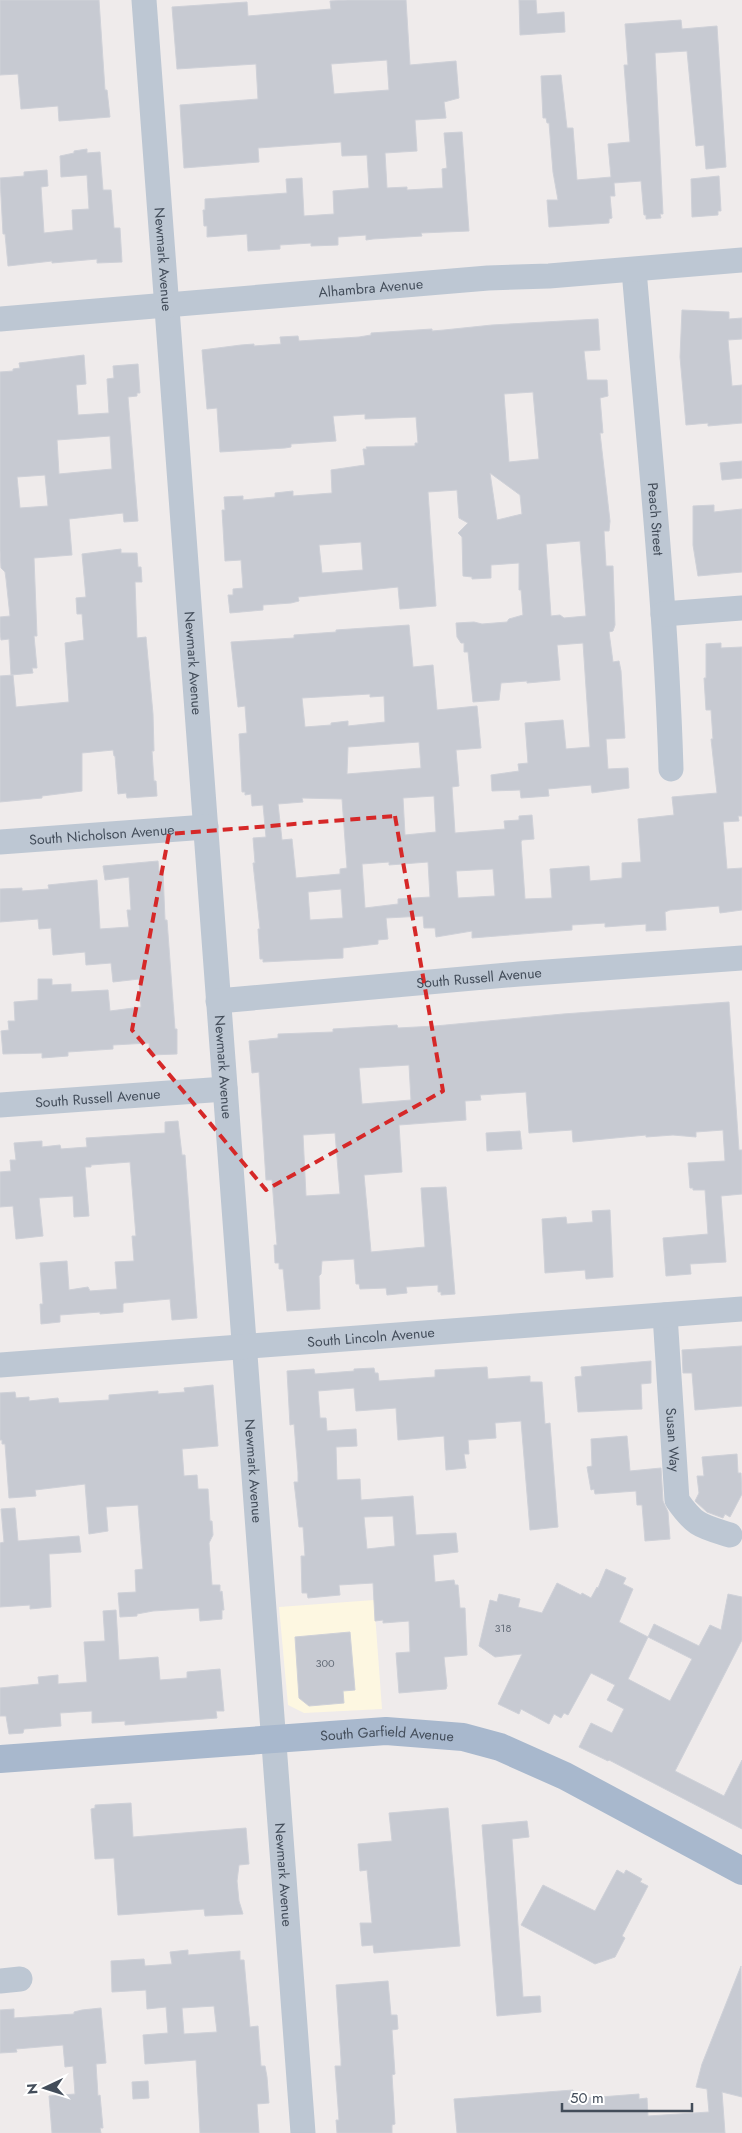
<svg xmlns="http://www.w3.org/2000/svg" width="742" height="2133" font-family="Jost,sans-serif">
<rect width="100%" height="100%" fill="#efebeb"/>
<polygon fill="#fdf7e1" points="374,1600 382,1709 304,1713 288,1705 279,1607"/>
<g fill="#c7cad2" stroke="#cfd1d8" fill-rule="evenodd">
<polygon points="0,0 99,0 105,90 107,90 110,117 59,121 58,106 21,109 18,74 0,75"/>
<path d="M348,0H406L410,65L456,61L459,98L444,102L446,118L415,120L417,151L385,153L387,188L407,187V190L443,188L442,169L447,168L444,133L462,132L469,231L421,233L422,236L373,239L366,240V235L338,237V245L311,246V243L280,245V249L248,251L247,234L207,237V226H204L203,210H205V199L287,193L286,179L302,178L304,216L334,214L333,191L369,188L367,155L342,156L341,142L258,148L259,162L184,168L180,105L258,99L256,64L177,69L172,7L247,2L248,16L331,9L330,1ZM387,60L389,90L334,94L331,64Z"/>
<polygon points="519,0 536,0 537,14 564,12 565,32 520,35"/>
<polygon points="681,20 682,29 717,26 726,167 706,169 704,145 696,146 687,51 655,53 663,214 660,214 661,218 646,219 646,215 644,215 641,181 614,183 615,196 610,196 612,218 609,219 609,223 549,227 547,200 558,200 553,172 549,123 547,123 546,118 543,118 541,76 561,75 567,128 573,128 577,180 611,177 608,144 630,142 624,65 628,65 625,24"/>
<polygon points="87,149 87,153 100,152 103,190 111,190 114,228 120,228 122,262 97,263 97,259 52,263 52,261 8,266 5,234 3,234 0,178 24,176 24,172 47,170 48,186 41,187 44,233 73,230 72,210 89,209 87,175 61,177 60,156 74,153 74,151"/>
<polygon points="719,176 721,211 718,211 718,215 692,217 691,179"/>
<polygon points="682,310 729,312 729,319 742,318 742,339 728,340 732,386 742,385 742,423 708,426 708,423 686,425 680,357"/>
<path d="M598,319L600,350L584,351L587,380H607L608,396L600,398L603,433H600L610,521L609,531H604L606,566H613L615,625L613,631L609,632L613,662L619,661L621,671L625,738L606,739L608,769L628,768L629,788L592,793L591,785L548,789L549,796L521,798L520,790L492,791L491,775L519,771L518,764L528,763L525,723L563,720L566,749L590,747L583,643L557,645L560,680L527,683V681L501,683L499,700L473,702L468,652H464V643H461L457,637L456,623L474,622L482,624L507,622L509,619L523,615L521,590H519V563L491,565V578L472,579V577L463,576L462,537L458,533L468,523L459,518L457,490L428,492L436,606L400,609L398,587L298,597L299,601L291,603L263,605V610L230,613L228,595H233V589L243,588L241,560L225,561L222,510H225L224,497L243,496V500L275,497V493L293,491V496L332,493L331,470L365,465L363,449H367L366,447L415,446V443H418L416,417L365,419V414L333,416L336,441L291,444V447L285,448L220,452L217,408L207,409L202,350L241,345L254,344V346L281,344L280,337L298,336L299,341L359,337L371,335V333L432,329V331L444,330L492,325ZM533,392L539,459L509,462L504,394ZM490,473L520,495L522,514L497,520ZM580,541L586,616L564,618L560,615L551,616L546,544ZM361,542L363,570L322,573L319,545Z"/>
<path d="M84,355L86,384L76,385L78,415L109,413L107,379L114,378L113,366L138,364L140,393H137V396L128,397L138,521L124,522L123,513L69,519L72,555L34,558L37,636H34L37,668H32L33,673L11,675L9,639L1,640L0,632V617L10,616L6,579L5,572L1,568L0,550V372L13,371V369L20,368L19,363ZM110,436L112,469L59,474L57,440ZM45,475L48,506L20,508L17,477Z"/>
<polygon points="742,461 742,478 722,480 720,463"/>
<polygon points="714,505 714,512 742,509 742,572 698,576 693,545 693,506"/>
<polygon points="121,549 121,553 137,553 138,567 141,567 142,582 135,582 137,638 146,637 153,714 154,751 152,751 154,781 156,781 157,796 127,798 126,793 118,794 115,756 114,756 113,750 82,753 82,791 42,796 42,798 0,802 0,676 13,675 16,707 69,702 65,643 84,640 82,614 77,614 76,598 86,597 82,554"/>
<path d="M409,625L413,667L433,665L437,710L477,706L481,748L456,750L459,786L452,787L455,833L505,829L504,821L519,820V816L532,815L534,839L522,840L521,842L525,899L552,898L550,869L589,866L590,881L622,878V863L641,862L638,819L674,815L672,797L717,793L711,739H713L711,710H706L704,678H706V644L721,643V648L742,647V816H738L739,821L723,822L727,869L742,868V910L720,913L719,906L670,910L665,912L666,930L646,931V924L605,927V923L572,925V930L472,938V931L436,937L435,928H424L423,916L386,918L388,939L378,940V944L343,948V958L263,962V959H260L258,929H260L253,863H255L253,838L266,837L263,805L252,806L251,794L245,795V792H242L239,734L247,733L245,706L238,707L231,642L294,638V635L336,632V630ZM370,694V697L384,696L385,722L348,726V721L331,723V725L305,727L302,698ZM419,742L421,768L347,774L348,747ZM434,796L436,832L405,835L403,798ZM302,798L342,799L347,868L340,869V874L296,878L292,839L282,840L278,804L303,802ZM389,862V865L428,862L430,897L398,899V904L365,908L362,864ZM493,869L495,896L458,898L456,871ZM341,889L343,918L310,920L308,892Z"/>
<polygon points="158,861 159,871 163,871 165,920 167,920 175,1029 177,1029 177,1054 150,1055 149,1043 113,1045 113,1049 68,1052 68,1056 42,1058 42,1053 3,1054 1,1031 9,1030 8,1021 15,1021 14,1002 38,1000 38,979 52,979 52,985 71,984 71,992 108,990 110,1011 141,1007 139,979 113,982 111,963 86,965 85,952 53,955 51,928 39,929 38,919 0,922 0,889 22,888 22,891 49,889 48,885 97,880 100,929 129,927 127,910 131,910 129,877 105,880 103,866"/>
<path d="M729,1002L739,1150H742V1194L721,1196L726,1262L690,1264L691,1274L666,1276L663,1238L708,1234L705,1190H693V1188H690L688,1163L725,1161L723,1130L696,1132V1137L673,1135L646,1137V1135L573,1142L572,1130L529,1133L526,1092L480,1095L481,1100L465,1101L466,1120L399,1125L402,1172L364,1175L371,1252L425,1247L421,1188L446,1187L455,1294L441,1295V1292H438V1285L406,1287L407,1293L387,1295L386,1288L360,1289L359,1284H356L354,1259L322,1261L321,1274L319,1276L320,1309L287,1311L283,1269H279V1263H275L274,1245H277L272,1180H266L259,1072L252,1073L249,1041L278,1038V1034L333,1032V1029L397,1025L398,1028L435,1026L563,1014ZM409,1065L411,1100L362,1104L359,1068ZM335,1133L340,1194L306,1196L303,1135Z"/>
<polygon points="178,1121 182,1155 185,1155 197,1318 172,1320 170,1299 124,1303 123,1304 123,1312 100,1314 100,1312 60,1315 60,1322 41,1324 40,1304 43,1304 40,1263 67,1261 69,1290 88,1287 90,1291 117,1289 115,1262 134,1261 132,1236 136,1236 130,1162 91,1165 91,1167 85,1167 89,1216 74,1217 73,1196 39,1198 43,1236 16,1239 13,1206 0,1207 0,1172 11,1171 10,1160 16,1160 14,1143 42,1141 42,1147 60,1145 61,1149 87,1147 86,1138 165,1133 165,1122"/>
<polygon points="520,1131 522,1149 487,1151 486,1133"/>
<polygon points="610,1210 613,1277 586,1279 585,1270 545,1273 542,1219 566,1217 567,1224 593,1222 592,1211"/>
<polygon points="742,1346 742,1406 695,1410 692,1373 683,1373 682,1350"/>
<polygon points="651,1361 651,1383 641,1384 642,1409 578,1412 575,1377 582,1376 581,1367"/>
<path d="M487,1367L488,1379L530,1376V1382H542L545,1424L550,1423L558,1527L530,1530L521,1421L495,1423L496,1438L468,1440L469,1454H464L466,1468L446,1470L444,1436L398,1440L396,1408L356,1411L354,1388L318,1391L320,1418H326L327,1431L356,1429L357,1446L336,1447L337,1480L360,1479L361,1500L413,1496L416,1535L456,1533L458,1552L433,1555L435,1582L454,1580L455,1585H458L460,1608H465L467,1655L444,1657L447,1686L446,1689L399,1693L396,1653L410,1652L409,1621L383,1623V1620L375,1621L373,1583L339,1585L340,1595L308,1598L307,1593H302L301,1556H305L303,1527H299L296,1499L294,1482H298V1472L294,1424L290,1425L287,1371L314,1369L315,1374L354,1371V1369L374,1368L375,1373H378L379,1381L435,1377V1370ZM393,1516L395,1546L367,1549L364,1517Z"/>
<polygon points="213,1385 218,1446 182,1449 184,1476 197,1475 198,1489 208,1489 210,1521 212,1521 213,1535 209,1543 212,1585 220,1585 220,1592 222,1591 224,1610 222,1610 222,1619 200,1621 199,1608 153,1611 137,1614 137,1616 120,1617 118,1593 136,1592 135,1570 143,1569 138,1505 106,1507 108,1531 89,1534 85,1484 35,1490 36,1496 9,1498 5,1444 2,1444 2,1440 0,1440 0,1393 15,1392 16,1398 29,1397 29,1401 58,1398 59,1403 109,1400 109,1395 158,1391 158,1394 185,1392 184,1388"/>
<polygon points="627,1436 630,1471 661,1468 663,1501 668,1512 670,1539 645,1541 642,1505 637,1505 636,1491 595,1494 594,1489 591,1490 587,1467 592,1466 591,1439"/>
<polygon points="737,1454 738,1473 741,1473 742,1494 730,1517 725,1514 723,1518 707,1512 695,1501 699,1493 697,1476 704,1476 702,1457"/>
<polygon points="15,1508 18,1541 79,1536 81,1552 49,1554 51,1607 30,1609 30,1605 0,1607 0,1543 4,1542 1,1509"/>
<path d="M606,1569L626,1578L623,1584L633,1589L619,1622L648,1637L654,1624L699,1646L710,1625L721,1630L728,1594L742,1597V1640L675,1771L724,1796L742,1760V1829L609,1760L608,1761L579,1747L591,1723L612,1733L624,1709L607,1700L615,1685L591,1673L568,1715L564,1713L561,1718L554,1714L549,1724L521,1709L519,1714L498,1704L522,1654L495,1657L479,1646L490,1600L497,1602L499,1594L520,1599L518,1607L542,1613L557,1583L581,1595L582,1593L591,1598L597,1587L598,1588ZM648,1637L692,1659L670,1701L628,1679Z"/>
<polygon points="116,1610 119,1660 158,1657 160,1680 187,1678 187,1672 220,1669 224,1711 216,1711 217,1718 125,1725 125,1721 92,1723 92,1711 60,1713 61,1726 24,1729 23,1733 9,1734 6,1716 0,1716 0,1688 39,1684 38,1677 58,1675 58,1684 87,1682 84,1642 105,1641 103,1611"/>
<polygon points="350,1632 355,1690 343,1691 344,1703 309,1706 299,1698 295,1637"/>
<polygon points="131,1803 133,1837 246,1828 249,1864 239,1865 237,1881 239,1901 243,1914 205,1916 204,1909 118,1915 114,1858 95,1859 91,1809 95,1808 95,1805"/>
<polygon points="448,1808 460,1946 374,1953 373,1945 362,1946 360,1923 372,1923 367,1870 360,1871 358,1844 392,1841 389,1813"/>
<polygon points="527,1821 529,1837 512,1839 523,1997 540,1996 541,2012 497,2016 482,1825"/>
<polygon points="617,1870 624,1874 626,1870 642,1879 640,1882 648,1886 622,1936 625,1938 615,1957 595,1964 521,1925 543,1885 595,1911"/>
<path d="M188,1950V1955L240,1951V1960H244L250,2027L258,2026L261,2066H265L267,2077L269,2103L257,2104L259,2133H200L196,2060L145,2064L143,2035L168,2033L166,2007L147,2009L146,1990L112,1992L111,1961L144,1959L145,1966L172,1964L170,1952ZM214,2006L217,2032L184,2034L182,2008Z"/>
<polygon points="741,1966 742,2097 722,2092 725,2133 457,2133 454,2099 573,2090 574,2099 639,2094 639,2099 647,2098 648,2116 709,2112 707,2089 696,2087 702,2064"/>
<polygon points="388,1981 391,2015 397,2015 398,2029 392,2030 395,2074 392,2075 395,2124 392,2125 392,2133 337,2133 336,2120 339,2120 335,2066 341,2066 341,2059 336,1985"/>
<polygon points="101,2008 106,2063 96,2064 98,2096 100,2095 103,2128 100,2128 101,2133 52,2133 49,2096 75,2094 73,2066 65,2067 63,2045 16,2049 17,2052 0,2053 0,2010 14,2009 14,2018 74,2014 74,2012 82,2010"/>
<polygon points="148,2081 149,2098 133,2099 132,2082"/>
</g>
<g fill="none" stroke-linecap="round" stroke-linejoin="round">
<g stroke="#bdc7d3" stroke-width="25">
<path id="s1" d="M144,0L303,2133"/>
<path id="s2" d="M634,270C648,436 666,602 671,769"/>
<path id="s3" d="M0,319L488,278L549,276L742,260"/>
<polyline points="663,614 742,608"/>
<path id="s4" d="M0,842L206,827"/>
<path id="s5" d="M218,1001L519,974L742,958"/>
<path id="s6" d="M0,1105L225,1089"/>
<path id="s7" d="M665,1315L677,1500C695,1526 701,1526 730,1535"/>
<path id="s8" d="M0,1365C247,1348 495,1326 742,1309"/>
<polyline points="0,1981 20,1979"/>
</g>
<path stroke="#a8b8cd" stroke-width="28" id="s9" d="M0,1759L386,1731L463,1737L500,1747L565,1776L742,1871"/>
</g>
<path fill="none" stroke="#d62828" stroke-width="4" stroke-dasharray="10 6" stroke-linejoin="round" d="M395,816L443,1091L266,1190L132,1030L169,834Z"/>
<g text-anchor="middle" stroke-width="4" stroke-linejoin="round" paint-order="stroke">
<g font-size="11" fill="#646c78">
<text x="503" y="1632">318</text>
<text x="325" y="1667">300</text>
</g>
<g font-size="14" fill="#434d5a" stroke="#fff">
<text dy="5" stroke="none"><textPath href="#s1" startOffset="260">Newmark Avenue</textPath></text>
<text dy="5" stroke="none"><textPath href="#s3" startOffset="372">Alhambra Avenue</textPath></text>
<text dy="5" stroke="none"><textPath href="#s2" startOffset="250">Peach Street</textPath></text>
<text dy="5" stroke="none"><textPath href="#s1" startOffset="665">Newmark Avenue</textPath></text>
<text dy="5" stroke="none"><textPath href="#s4" startOffset="102">South Nicholson Avenue</textPath></text>
<text dy="5" stroke="none"><textPath href="#s5" startOffset="262">South Russell Avenue</textPath></text>
<text dy="5" stroke="none"><textPath href="#s1" startOffset="1070">Newmark Avenue</textPath></text>
<text dy="5" stroke="none"><textPath href="#s6" startOffset="98">South Russell Avenue</textPath></text>
<text dy="5" stroke="none"><textPath href="#s8" startOffset="372">South Lincoln Avenue</textPath></text>
<text dy="5" stroke="none"><textPath href="#s7" startOffset="125">Susan Way</textPath></text>
<text dy="5" stroke="none"><textPath href="#s1" startOffset="1475">Newmark Avenue</textPath></text>
<text dy="5" stroke="none"><textPath href="#s9" startOffset="388">South Garfield Avenue</textPath></text>
<text dy="5" stroke="none"><textPath href="#s1" startOffset="1880">Newmark Avenue</textPath></text>
</g>
</g>
<g transform="translate(45 2088) rotate(266)" stroke="#ffffff" stroke-width="4" paint-order="stroke">
<path d="M0-4L9 19L0 12L-9 19Z" fill="#434d5a"/>
<text y="-8" font-size="14" font-weight="bold" text-anchor="middle" fill="#434d5a">N</text>
</g>
<path d="M562 2103v8h130v-8" fill="none" stroke="#434d5a" stroke-width="2.5"/>
<text x="570" y="2103" font-size="15" fill="#434d5a" stroke="#ffffff" stroke-width="4" paint-order="stroke">50 m</text>
</svg>
